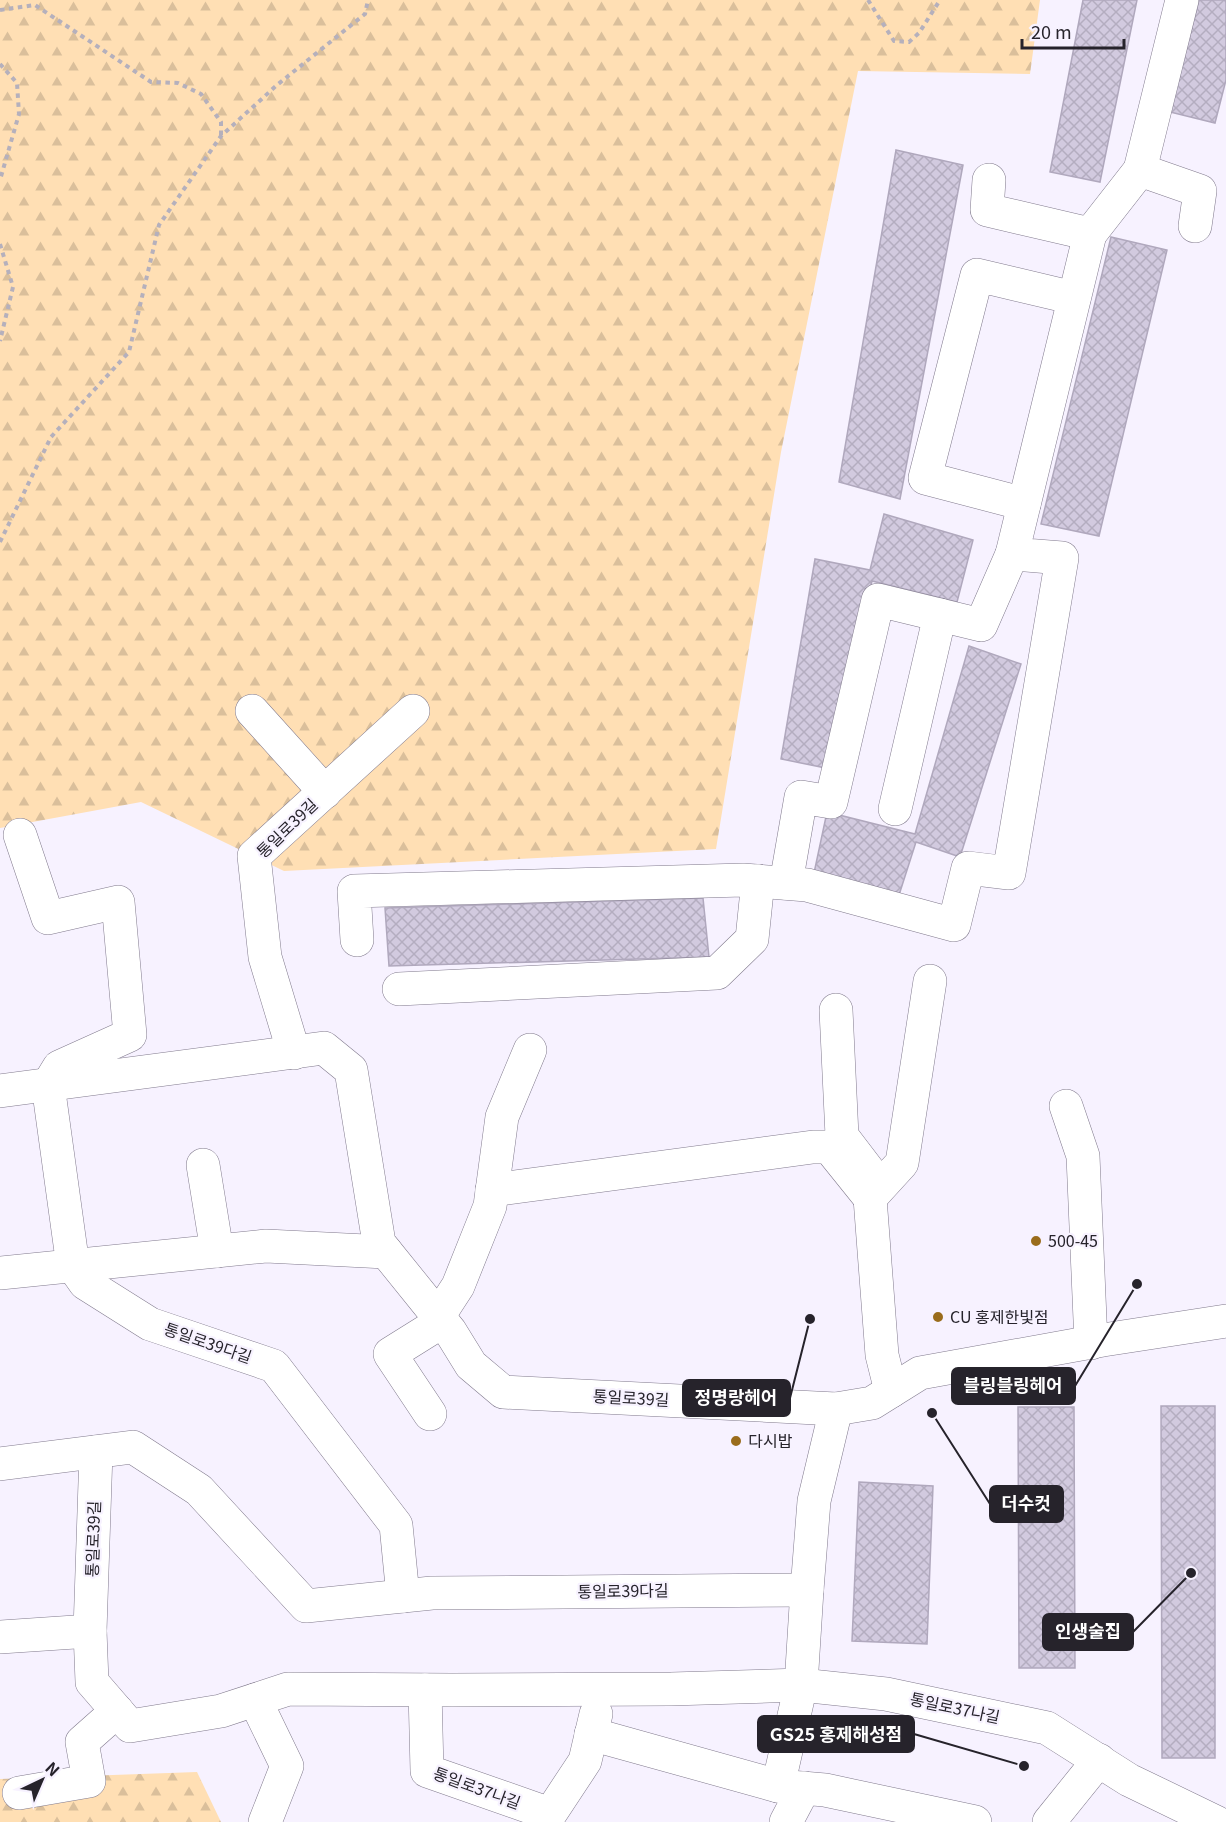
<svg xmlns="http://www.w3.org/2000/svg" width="1226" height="1822" font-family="Georgia,'Noto Sans KR',serif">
<defs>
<pattern id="forest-firs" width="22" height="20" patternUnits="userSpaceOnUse" patternTransform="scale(1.5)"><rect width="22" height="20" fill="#ffdfb4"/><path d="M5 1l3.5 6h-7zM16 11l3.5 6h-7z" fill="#dabf9b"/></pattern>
<pattern id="building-cross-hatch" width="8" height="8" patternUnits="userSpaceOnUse" patternTransform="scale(1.5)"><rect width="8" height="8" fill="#d2cadf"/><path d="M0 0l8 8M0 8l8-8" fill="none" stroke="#b4adc0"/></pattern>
</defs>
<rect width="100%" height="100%" fill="#f7f2ff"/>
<g fill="url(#forest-firs)">
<polygon points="0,0 1040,0 1030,74 858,71 781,452 716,849 284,871 141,802 0,828"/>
<polygon points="197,1772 221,1822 0,1822 0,1779"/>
</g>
<g fill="url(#building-cross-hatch)" stroke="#b0a8bd" stroke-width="1.5">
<polygon points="1083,0 1137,0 1100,182 1050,172"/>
<polygon points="1199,0 1226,0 1226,80 1215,123 1170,112"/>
<polygon points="896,150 963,165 900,499 839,482"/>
<polygon points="1111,237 1167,250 1099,536 1041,524"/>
<polygon points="884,514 973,540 957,602 872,581 831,769 781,759 815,559 870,570"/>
<polygon points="969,646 1021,664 960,857 916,842 899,895 814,873 827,812 915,834"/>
<polygon points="703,898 709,957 389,966 385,908"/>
<polygon points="1161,1406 1215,1406 1215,1758 1162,1758"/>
<polygon points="1018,1407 1074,1407 1075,1668 1019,1668"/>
<polygon points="859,1482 933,1486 927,1644 852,1641"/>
</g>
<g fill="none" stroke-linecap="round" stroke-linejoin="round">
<g stroke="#817a8d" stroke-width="34">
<g id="minor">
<polyline points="1182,0 1140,170 1200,191 1195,226"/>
<polyline points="989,180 987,210 1090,234 1140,170"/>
<polyline points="1024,504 925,478 977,275 1074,298"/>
<polyline points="252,711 325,792"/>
<polyline points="895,809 940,615"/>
<polyline points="20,835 48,918 118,902 130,1035 59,1067 48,1085 73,1266 85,1283 150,1324 274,1366 396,1525 403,1596"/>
<polyline points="786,883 801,797 831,802 878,600 981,625 1012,554"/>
<polyline points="357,940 354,891 743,880 807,885 954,925 968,868 1009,873 1062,558 1012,554 1090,234"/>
<polyline points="399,989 717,973 752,939 758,881"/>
<polyline points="836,1010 842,1136 871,1174 870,1198 882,1355 891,1391"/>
<polyline points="294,1053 265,957 254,856 413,711"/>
<polyline points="0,1091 324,1048 351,1070 379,1243 450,1331 471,1365 503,1392 836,1409 872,1403 920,1373 1103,1340 1226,1321"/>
<polyline points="1066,1106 1083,1156 1091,1343"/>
<polyline points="203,1165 217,1251"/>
<polyline points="492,1190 813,1147 829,1147 870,1198"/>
<polyline points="870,1198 902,1163 930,981"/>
<polyline points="0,1273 266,1246 386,1252"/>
<polyline points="430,1414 390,1354 430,1329 458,1286 490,1206 502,1117 530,1050"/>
<polyline points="96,1452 90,1631 92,1682 130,1726 221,1711 288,1689 452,1690 671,1689 801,1685 886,1694 1047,1728 1129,1780 1216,1822"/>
<polyline points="0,1464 133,1447 199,1490 306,1606 432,1593 807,1590"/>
<polyline points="0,1637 90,1631"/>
<polyline points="425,1690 427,1771 550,1814 585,1761 596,1714"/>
<polyline points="255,1700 287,1766 265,1822"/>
<polyline points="591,1734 778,1786 825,1790 975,1822"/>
<polyline points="778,1786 801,1685 807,1590 814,1501 836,1409"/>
<polyline points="19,1793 89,1781 82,1742 117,1711"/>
<polyline points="786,1822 804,1788"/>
<polyline points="1049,1822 1099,1760"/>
</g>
</g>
<g stroke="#b5b0bc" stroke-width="4" stroke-dasharray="4.5 4.5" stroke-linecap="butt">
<polyline points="868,0 894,41 909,42 919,33 940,0"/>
<polyline points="0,10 35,5 151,82 178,83 201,94 221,122 221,135"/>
<polyline points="0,64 17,83 19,114 0,180"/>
<polyline points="0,244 13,287 0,341"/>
<polyline points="0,542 51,437 129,352 159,225 221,136 277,85 365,14 368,0"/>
</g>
<use href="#minor" stroke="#fff" stroke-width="33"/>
</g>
<g fill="#9a6c1c" stroke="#f7f2ff" stroke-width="2">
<circle cx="1036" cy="1241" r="6"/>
<circle cx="938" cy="1317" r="6"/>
<circle cx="736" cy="1441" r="6"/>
</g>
<g text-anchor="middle" stroke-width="4.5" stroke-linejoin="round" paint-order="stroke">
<g font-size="16" fill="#26232b" stroke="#f7f2ff">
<text transform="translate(287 828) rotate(-44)" y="6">통일로39길</text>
<text transform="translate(208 1343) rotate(19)" y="6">통일로39다길</text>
<text transform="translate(631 1398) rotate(3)" y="6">통일로39길</text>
<text transform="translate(93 1539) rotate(-88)" y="6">통일로39길</text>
<text transform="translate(623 1591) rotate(-1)" y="6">통일로39다길</text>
<text transform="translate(955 1708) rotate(12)" y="6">통일로37나길</text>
<text transform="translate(477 1788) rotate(20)" y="6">통일로37나길</text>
</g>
<g font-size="16" fill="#26232b" stroke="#f7f2ff" text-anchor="start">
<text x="1048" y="1247">500-45</text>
<text x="950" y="1323">CU 홍제한빛점</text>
<text x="748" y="1447">다시밥</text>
</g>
</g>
<path fill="none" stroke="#26232b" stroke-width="2" d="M1137 1284L1075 1386M810 1319L790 1398M932 1413L990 1504M1191 1573L1133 1632M1024 1766L914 1734"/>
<g fill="#26232b" stroke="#f7f2ff" stroke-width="2">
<circle cx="1137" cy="1284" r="6"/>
<circle cx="810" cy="1319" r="6"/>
<circle cx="932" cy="1413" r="6"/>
<circle cx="1191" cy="1573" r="6"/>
<circle cx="1024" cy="1766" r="6"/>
</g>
<g fill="#26232b" stroke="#26232b" stroke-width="2">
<rect x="952" y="1368" width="123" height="36" rx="6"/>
<rect x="683" y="1380" width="107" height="36" rx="6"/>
<rect x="990" y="1486" width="73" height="36" rx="6"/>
<rect x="1043" y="1614" width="90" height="36" rx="6"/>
<rect x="758" y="1716" width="156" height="36" rx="6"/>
</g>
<g font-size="18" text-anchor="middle" font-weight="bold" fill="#fff">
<text x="1013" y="1392">블링블링헤어</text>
<text x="736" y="1404">정명랑헤어</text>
<text x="1026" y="1510">더수컷</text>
<text x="1088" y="1638">인생술집</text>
<text x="836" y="1741">GS25 홍제해성점</text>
</g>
<g transform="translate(42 1780) rotate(44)" stroke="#f7f2ff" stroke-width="4.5" paint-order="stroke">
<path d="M0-4.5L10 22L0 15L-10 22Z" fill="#26232b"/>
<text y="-9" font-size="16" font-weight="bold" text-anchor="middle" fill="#26232b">N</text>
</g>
<path d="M1022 39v9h102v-9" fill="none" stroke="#26232b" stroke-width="3"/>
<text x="1031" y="39" font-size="18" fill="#26232b" stroke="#f7f2ff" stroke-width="4.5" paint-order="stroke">20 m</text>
</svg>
